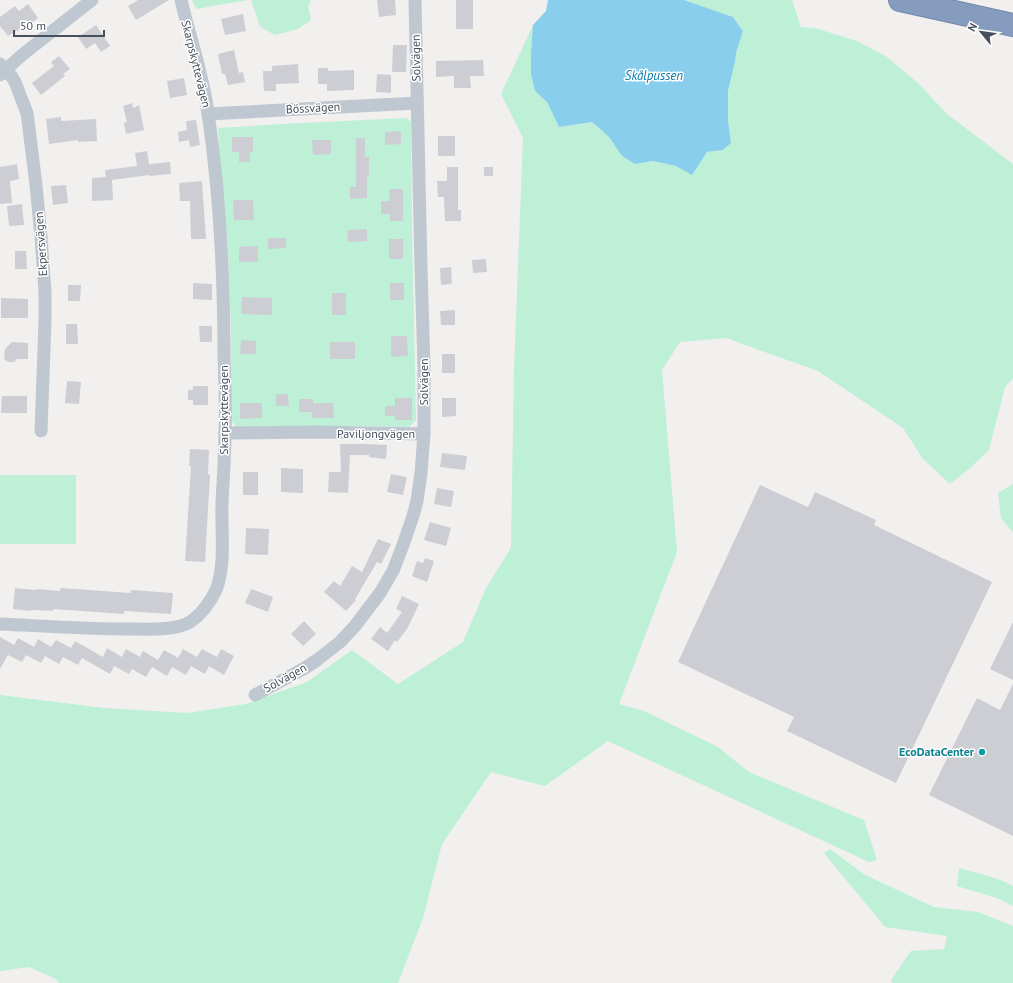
<svg xmlns="http://www.w3.org/2000/svg" width="1013" height="983" font-family="'PT Sans',sans-serif">
<rect width="100%" height="100%" fill="#f2efef"/>
<g fill="#bdf0d6">
<polygon points="192,0 248,0 196,9"/>
<polygon points="251,0 311,0 308,6 311,20 298,29 275,35 260,27"/>
<polygon points="684,0 792,0 801,27 815,28 857,41 887,57 919,84 947,114 1013,164 1013,378 1005,387 989,450 969,469 950,484 923,459 903,428 818,371 726,338 680,342 662,370 677,552 619,704 644,711 718,747 749,772 864,820 877,860 869,862 608,741 545,786 491,772 442,844 423,918 398,983 59,983 56,979 29,967 0,971 0,695 104,708 187,713 246,704 307,682 352,650 398,684 463,642 486,588 511,548 514,369 523,138 501,94 533,25 531,52 531,74 535,91 547,102 559,127 592,122 609,137 622,156 635,164 653,161 676,166 692,174 707,152 723,150 731,143 728,120 728,91 735,62 736,53 743,31 733,17"/>
<polygon points="406,118 411,122 412,225 416,420 409,427 355,426 237,427 231,421 231,324 228,247 222,188 218,128 283,124"/>
<rect x="0" y="475" width="76" height="69"/>
<polygon points="1013,484 1013,532 1001,518 998,493"/>
<polygon points="830,849 865,875 934,907 978,912 1013,926 1013,983 892,983 891,980 911,951 944,949 947,936 885,927 824,853"/>
<path d="M959,868C977,873 996,877 1013,886V906L997,898L957,886Z"/>
</g>
<polygon fill="#89cfed" points="548,0 684,0 733,17 743,31 736,53 735,62 728,91 728,120 731,143 723,150 707,152 692,175 676,166 653,161 635,164 622,156 609,137 592,122 559,127 547,102 535,91 531,74 531,52 533,25 546,11"/>
<g fill="#ccced4">
<polygon points="138,0 169,0 136,20 128,6"/>
<polygon points="377,0 395,0 396,15 379,17"/>
<rect x="456" y="0" width="17" height="29"/>
<polygon points="28,4 38,18 19,32 18,30 8,36 0,26 0,17 15,6 19,11"/>
<polygon points="243,14 246,31 225,35 221,19"/>
<polygon points="96,25 110,46 101,52 95,43 86,49 78,37"/>
<polygon points="393,45 407,45 406,72 392,72"/>
<polygon points="234,50 239,73 243,72 245,82 228,85 225,74 222,74 218,54"/>
<polygon points="59,56 70,69 63,74 65,76 41,95 32,83 54,66 51,62"/>
<polygon points="483,60 484,76 470,76 471,88 454,88 454,76 436,77 436,61"/>
<polygon points="298,64 299,83 276,84 276,91 264,91 263,71 272,71 272,66"/>
<polygon points="318,68 328,68 328,71 354,70 354,90 327,91 327,84 318,84"/>
<polygon points="377,74 391,75 391,93 376,92"/>
<polygon points="184,78 187,95 170,98 167,81"/>
<polygon points="132,103 133,108 139,105 144,130 126,134 124,123 127,122 123,106"/>
<polygon points="61,117 61,121 96,119 97,141 78,142 78,140 49,144 46,119"/>
<polygon points="196,120 200,145 190,147 189,140 179,142 178,132 187,130 186,121"/>
<polygon points="401,131 401,144 385,145 385,132"/>
<rect x="438" y="136" width="17" height="20"/>
<polygon points="232,137 253,137 253,152 250,152 250,162 239,162 239,152 232,152"/>
<polygon points="356,138 365,138 365,157 369,157 369,175 367,175 367,198 350,199 350,187 356,187"/>
<polygon points="312,140 331,140 331,154 313,155"/>
<polygon points="147,151 149,164 170,162 171,174 149,176 149,175 112,180 113,200 92,201 92,178 106,177 105,170 137,166 135,153"/>
<polygon points="17,164 19,179 10,181 12,203 0,204 0,167"/>
<polygon points="447,167 458,167 458,210 461,210 461,221 445,221 444,197 438,197 437,181 447,181"/>
<rect x="484" y="167" width="9" height="9"/>
<polygon points="202,181 206,239 191,239 190,201 180,201 179,183"/>
<polygon points="66,185 68,203 53,205 51,186"/>
<polygon points="389,189 403,189 403,221 390,221 390,214 381,214 381,201 390,201"/>
<polygon points="233,200 253,200 254,220 234,220"/>
<polygon points="22,204 24,225 9,226 7,206"/>
<polygon points="367,229 367,241 348,242 347,230"/>
<polygon points="268,238 286,238 286,248 268,249"/>
<rect x="389" y="239" width="14" height="20"/>
<polygon points="258,246 258,262 239,262 239,247"/>
<polygon points="15,251 26,251 27,269 15,269"/>
<polygon points="486,259 487,272 473,273 472,260"/>
<polygon points="451,267 452,284 441,285 440,268"/>
<polygon points="193,283 212,284 212,300 193,299"/>
<rect x="390" y="283" width="14" height="17"/>
<polygon points="68,285 81,285 80,301 68,301"/>
<rect x="332" y="293" width="14" height="22"/>
<polygon points="242,297 272,298 272,315 241,314"/>
<polygon points="1,298 28,299 28,318 1,318"/>
<polygon points="455,310 455,325 441,325 440,311"/>
<polygon points="66,324 77,324 78,344 66,344"/>
<polygon points="199,326 212,326 212,342 200,342"/>
<polygon points="391,336 407,336 408,356 391,357"/>
<polygon points="241,340 256,341 256,354 240,354"/>
<polygon points="12,342 28,343 28,359 17,359 14,362 8,362 4,359 5,349"/>
<rect x="330" y="342" width="25" height="17"/>
<rect x="442" y="354" width="13" height="19"/>
<polygon points="67,381 81,382 79,404 65,403"/>
<polygon points="193,386 208,386 208,405 193,405 193,400 188,400 188,390 193,390"/>
<polygon points="276,394 288,394 289,406 276,406"/>
<polygon points="2,396 27,396 27,413 1,413"/>
<polygon points="395,398 412,398 412,420 395,420 395,416 385,416 385,406 395,406"/>
<polygon points="442,398 456,398 456,416 442,417"/>
<polygon points="299,399 313,399 313,403 333,403 334,418 312,418 312,412 299,412"/>
<polygon points="240,403 262,403 262,418 240,419"/>
<polygon points="340,444 367,444 387,445 386,459 369,457 369,455 350,455 348,493 328,492 329,472 341,472"/>
<polygon points="190,449 209,450 208,474 210,475 205,562 185,561 191,466 189,466"/>
<polygon points="442,453 467,456 465,470 440,467"/>
<polygon points="281,468 303,469 303,493 281,492"/>
<rect x="243" y="472" width="15" height="23"/>
<polygon points="391,474 407,477 403,495 387,492"/>
<polygon points="760,485 808,507 815,492 876,520 874,525 992,582 896,783 787,731 794,717 678,662"/>
<polygon points="437,488 454,491 451,507 434,504"/>
<polygon points="430,522 451,528 446,546 424,540"/>
<polygon points="246,528 269,529 268,555 245,554"/>
<polygon points="378,539 391,544 381,564 377,562 355,599 356,600 346,611 324,592 334,581 340,586 352,566 362,572"/>
<polygon points="425,558 434,561 427,582 412,576 417,561 423,563"/>
<polygon points="15,588 36,590 37,589 60,591 61,588 131,593 131,590 173,593 171,614 124,611 124,614 53,609 53,611 31,610 31,611 13,609"/>
<polygon points="251,589 273,597 268,612 245,603"/>
<polygon points="402,596 419,604 407,629 397,642 395,640 388,651 371,639 380,627 387,633 402,612 396,609"/>
<polygon points="304,621 316,634 303,646 291,634"/>
<polygon points="1013,622 1013,680 990,669"/>
<polygon points="0,637 14,645 18,638 34,647 38,639 51,647 56,640 71,648 75,641 103,657 107,648 122,657 126,649 140,657 143,651 158,660 164,650 178,658 183,649 197,657 202,649 217,657 221,649 234,656 224,675 209,666 205,674 191,666 186,675 172,667 167,676 152,667 146,677 132,669 129,674 114,666 110,674 82,658 78,665 63,657 59,664 45,656 41,663 26,655 22,662 8,655 0,669"/>
<polygon points="1013,684 1013,836 929,795 977,698 1000,710"/>
</g>
<g fill="none" stroke-linecap="round" stroke-linejoin="round">
<g stroke="#7187aa" stroke-width="24">
<polyline id="highway" points="900,0 1013,25"/>
</g>
<g stroke="#bfc8d1" stroke-width="13">
<polyline points="0,64 12,77 15,82 27,113 36,185 41,237 45,292 45,321 41,431"/>
<polyline points="0,75 22,55 92,0"/>
<polyline points="208,114 417,103"/>
<polyline points="225,433 315,432 424,434"/>
<path d="M0,624C43,626 86,629 129,629C145,629 176,631 190,622C201,615 211,601 216,590C226,565 221,530 222,503C223,480 225,456 225,432C226,407 225,383 224,358C224,276 220,194 208,113C203,74 190,38 181,0"/>
<polyline points="255,695 305,668 317,660 340,642 355,626 380,593 393,571 403,545 413,516 417,501 421,473 424,434 424,366 421,268 415,0"/>
</g>
<use href="#highway" stroke="#869cbf" stroke-width="22"/>
</g>
<circle fill="#0f9aa8" stroke="#fff" stroke-width="1.5" cx="982" cy="752" r="4"/>
<g text-anchor="middle" stroke-width="3" stroke-linejoin="round" paint-order="stroke">
<g font-size="12" fill="#47505d" stroke="#fff">
<text transform="translate(416 58) rotate(-91)" y="4">Solvägen</text>
<text transform="translate(196 64) rotate(76)" y="4">Skarpskyttevägen</text>
<text transform="translate(313 108) rotate(-3)" y="4">Bössvägen</text>
<text transform="translate(41 244) rotate(-94)" y="4">Ekpersvägen</text>
<text transform="translate(424 382) rotate(-90)" y="4">Solvägen</text>
<text transform="translate(224 410) rotate(-90)" y="4">Skarpskyttevägen</text>
<text x="376" y="438">Paviljongvägen</text>
<text transform="translate(285 678) rotate(-29)" y="4">Solvägen</text>
</g>
<g font-size="12" font-weight="bold" fill="#0d838f" stroke="#fff" text-anchor="end">
<text x="974" y="756">EcoDataCenter</text>
</g>
<g font-size="13" font-style="italic" fill="#0a7bad" stroke="#fff">
<text x="654" y="80">Skålpussen</text>
</g>
</g>
<g transform="translate(981 32) rotate(299)" stroke="#ffffff" stroke-width="3" paint-order="stroke">
<path d="M0-3L7 15L0 10L-7 15Z" fill="#47505d"/>
<text y="-6" font-size="11" font-weight="bold" text-anchor="middle" fill="#47505d">N</text>
</g>
<path d="M14 30v6h90v-6" fill="none" stroke="#47505d" stroke-width="2"/>
<text x="20" y="30" font-size="12" fill="#47505d" stroke="#ffffff" stroke-width="3" paint-order="stroke">50 m</text>
</svg>
